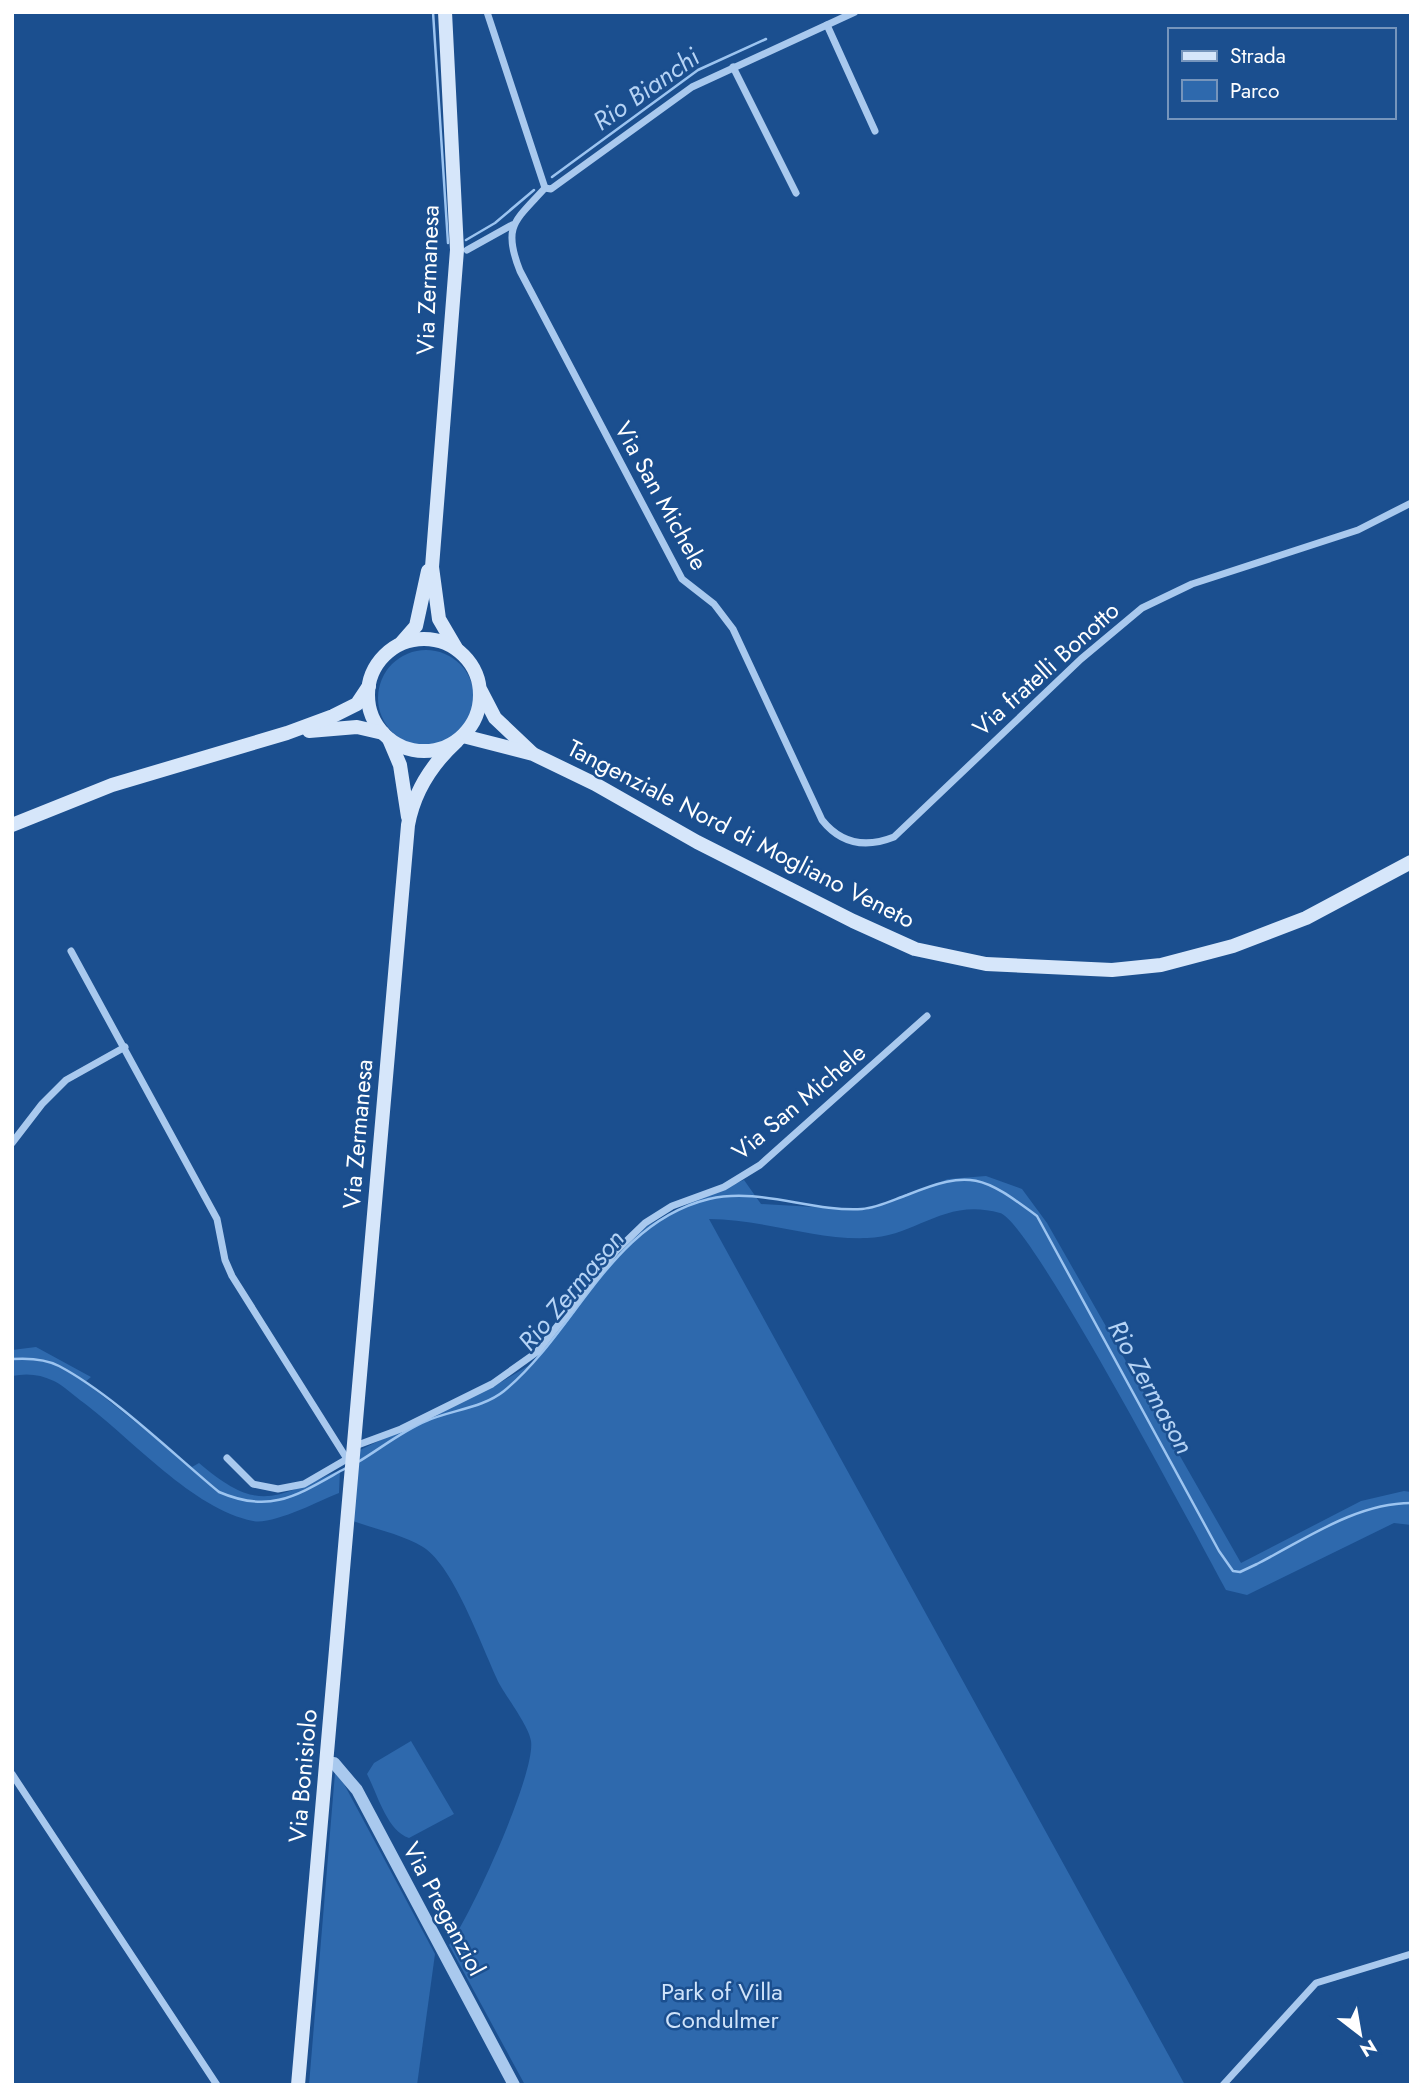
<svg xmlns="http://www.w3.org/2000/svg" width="1423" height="2097" font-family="Jost,sans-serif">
<rect width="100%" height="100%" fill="#1b4f8f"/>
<g fill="#2e69ad">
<circle cx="426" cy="698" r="48"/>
<path d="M986,1176L1022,1189L1047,1223L1241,1563L1361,1501L1404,1491L1411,1492V1525L1394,1523L1247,1595L1226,1590C1199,1541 1031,1221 1000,1213C944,1197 916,1237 867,1238C815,1240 762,1219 709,1219L1185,2085H525L449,1945C470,1918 536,1773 531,1741C529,1727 508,1699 500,1685C483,1651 455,1567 423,1547C404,1535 375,1529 353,1521L358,1451L503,1381L528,1366L547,1346L623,1248L647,1226L699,1198L744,1180L761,1204L866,1210L948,1179Z"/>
<path d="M36,1347L91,1377L85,1382L192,1467L199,1463C259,1514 274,1498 340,1470L339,1493C319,1501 273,1525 253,1521C193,1509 132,1439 84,1403C74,1396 64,1386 54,1381C40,1374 26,1373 12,1376V1350Z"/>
<path d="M411,1741L454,1814L409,1838C387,1831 377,1793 367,1774L374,1763Z"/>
<polygon points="335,1773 344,1784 435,1954 417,2085 309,2085"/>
</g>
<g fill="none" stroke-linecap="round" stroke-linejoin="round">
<g stroke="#9cc4f0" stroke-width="2.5">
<polyline points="433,12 448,243"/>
<polyline points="552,177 698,70 766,39"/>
<polyline points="466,240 495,223 534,190"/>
<path d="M12,1359C27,1358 46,1359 59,1366C112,1394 172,1453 219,1492C272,1515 299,1494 346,1468"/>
<path d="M358,1462C380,1449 402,1431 426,1421C451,1410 483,1408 504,1391C577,1331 610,1223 709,1199C759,1187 811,1212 862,1209C877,1208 893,1200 907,1195C971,1169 983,1176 1037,1216L1219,1551L1233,1571L1240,1572L1257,1564C1304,1540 1356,1503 1411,1503"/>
</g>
<g stroke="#a9c9ee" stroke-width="7">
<path d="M487,12L545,188C515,221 502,226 520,271L682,579L714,604L733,629L822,820C841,844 866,848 894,837L1081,659L1142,608L1192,584L1358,530L1411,503"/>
<polyline points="827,25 875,131"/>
<polyline points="733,67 796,193"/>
<polyline points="545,188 551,189 692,87 855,12"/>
<polyline points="467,250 512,225"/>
<polyline points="71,951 217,1219 225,1260 232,1276 347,1459"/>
<polyline points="12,1143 42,1104 66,1080 125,1047"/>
<polyline points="227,1458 253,1484 278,1489 304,1484 347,1459 355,1446 401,1429 492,1384 537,1352 616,1251 645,1223 672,1206 724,1187 760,1165 927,1016"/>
<polyline points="12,1774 217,2085"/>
<polyline points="1223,2085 1316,1983 1411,1954"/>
</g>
<polyline stroke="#a9c9ee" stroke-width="12" points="327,1763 334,1763 357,1790 514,2085"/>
<g stroke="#d6e6fa" stroke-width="14">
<polyline points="445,12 457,250 432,567 439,619 456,648"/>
<circle cx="424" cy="695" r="56"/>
<polyline points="402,642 416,626 428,571"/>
<polyline points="481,691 495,718 532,753"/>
<polyline points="309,731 357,727 383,733"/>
<polyline points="463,736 533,754 595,784 697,842 853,921 915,949 986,964 1112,970 1161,965 1233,946 1306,918 1411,862"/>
<polyline points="389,739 400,765 408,817"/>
<polyline points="12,825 112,785 287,733 333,716 357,704 369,686"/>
<path d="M298,2085L408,825C414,792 433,763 457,741"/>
</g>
</g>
<g text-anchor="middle" stroke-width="5" stroke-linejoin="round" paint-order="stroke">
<g font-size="24" fill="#fff" stroke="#1b4f8f">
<text transform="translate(428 280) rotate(-88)" y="8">Via Zermanesa</text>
<text transform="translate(661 496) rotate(61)" y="8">Via San Michele</text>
<text transform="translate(1046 669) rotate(-42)" y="8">Via fratelli Bonotto</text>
<text transform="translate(741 834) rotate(27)" y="8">Tangenziale Nord di Mogliano Veneto</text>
<text transform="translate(799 1102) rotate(-40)" y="8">Via San Michele</text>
<text transform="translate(358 1134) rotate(-85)" y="8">Via Zermanesa</text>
<text transform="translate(303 1776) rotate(-85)" y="8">Via Bonisiolo</text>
<text transform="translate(444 1909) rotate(62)" y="8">Via Preganziol</text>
</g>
<g font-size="24" fill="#cfe3fa" stroke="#1b4f8f">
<text x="722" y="2000">Park of Villa<tspan x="722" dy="28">Condulmer</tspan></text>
</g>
<g font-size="26" font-style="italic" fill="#b5d3f5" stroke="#1b4f8f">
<text transform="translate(646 89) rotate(-35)" y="9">Rio Bianchi</text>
<text transform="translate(571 1290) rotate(-50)" y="9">Rio Zermason</text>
<text transform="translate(1151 1387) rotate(61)" y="9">Rio Zermason</text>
</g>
</g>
<rect width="1423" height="2097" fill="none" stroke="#ffffff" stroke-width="28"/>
<rect x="1168" y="28" width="228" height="91" fill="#1b4f8f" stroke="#7695bc" stroke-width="2"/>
<rect x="1182" y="51" width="35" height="10" fill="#d6e6fa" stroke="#7695bc" stroke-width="2"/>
<text x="1230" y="63" font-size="21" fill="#ffffff">Strada</text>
<rect x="1182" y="80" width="35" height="21" fill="#2e69ad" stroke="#7695bc" stroke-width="2"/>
<text x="1230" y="98" font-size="21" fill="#ffffff">Parco</text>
<g transform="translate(1360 2034) rotate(149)" stroke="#1b4f8f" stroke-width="5" paint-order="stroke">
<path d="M0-5L12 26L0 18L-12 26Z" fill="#ffffff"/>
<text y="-10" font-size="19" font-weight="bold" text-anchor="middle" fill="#ffffff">N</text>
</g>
</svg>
